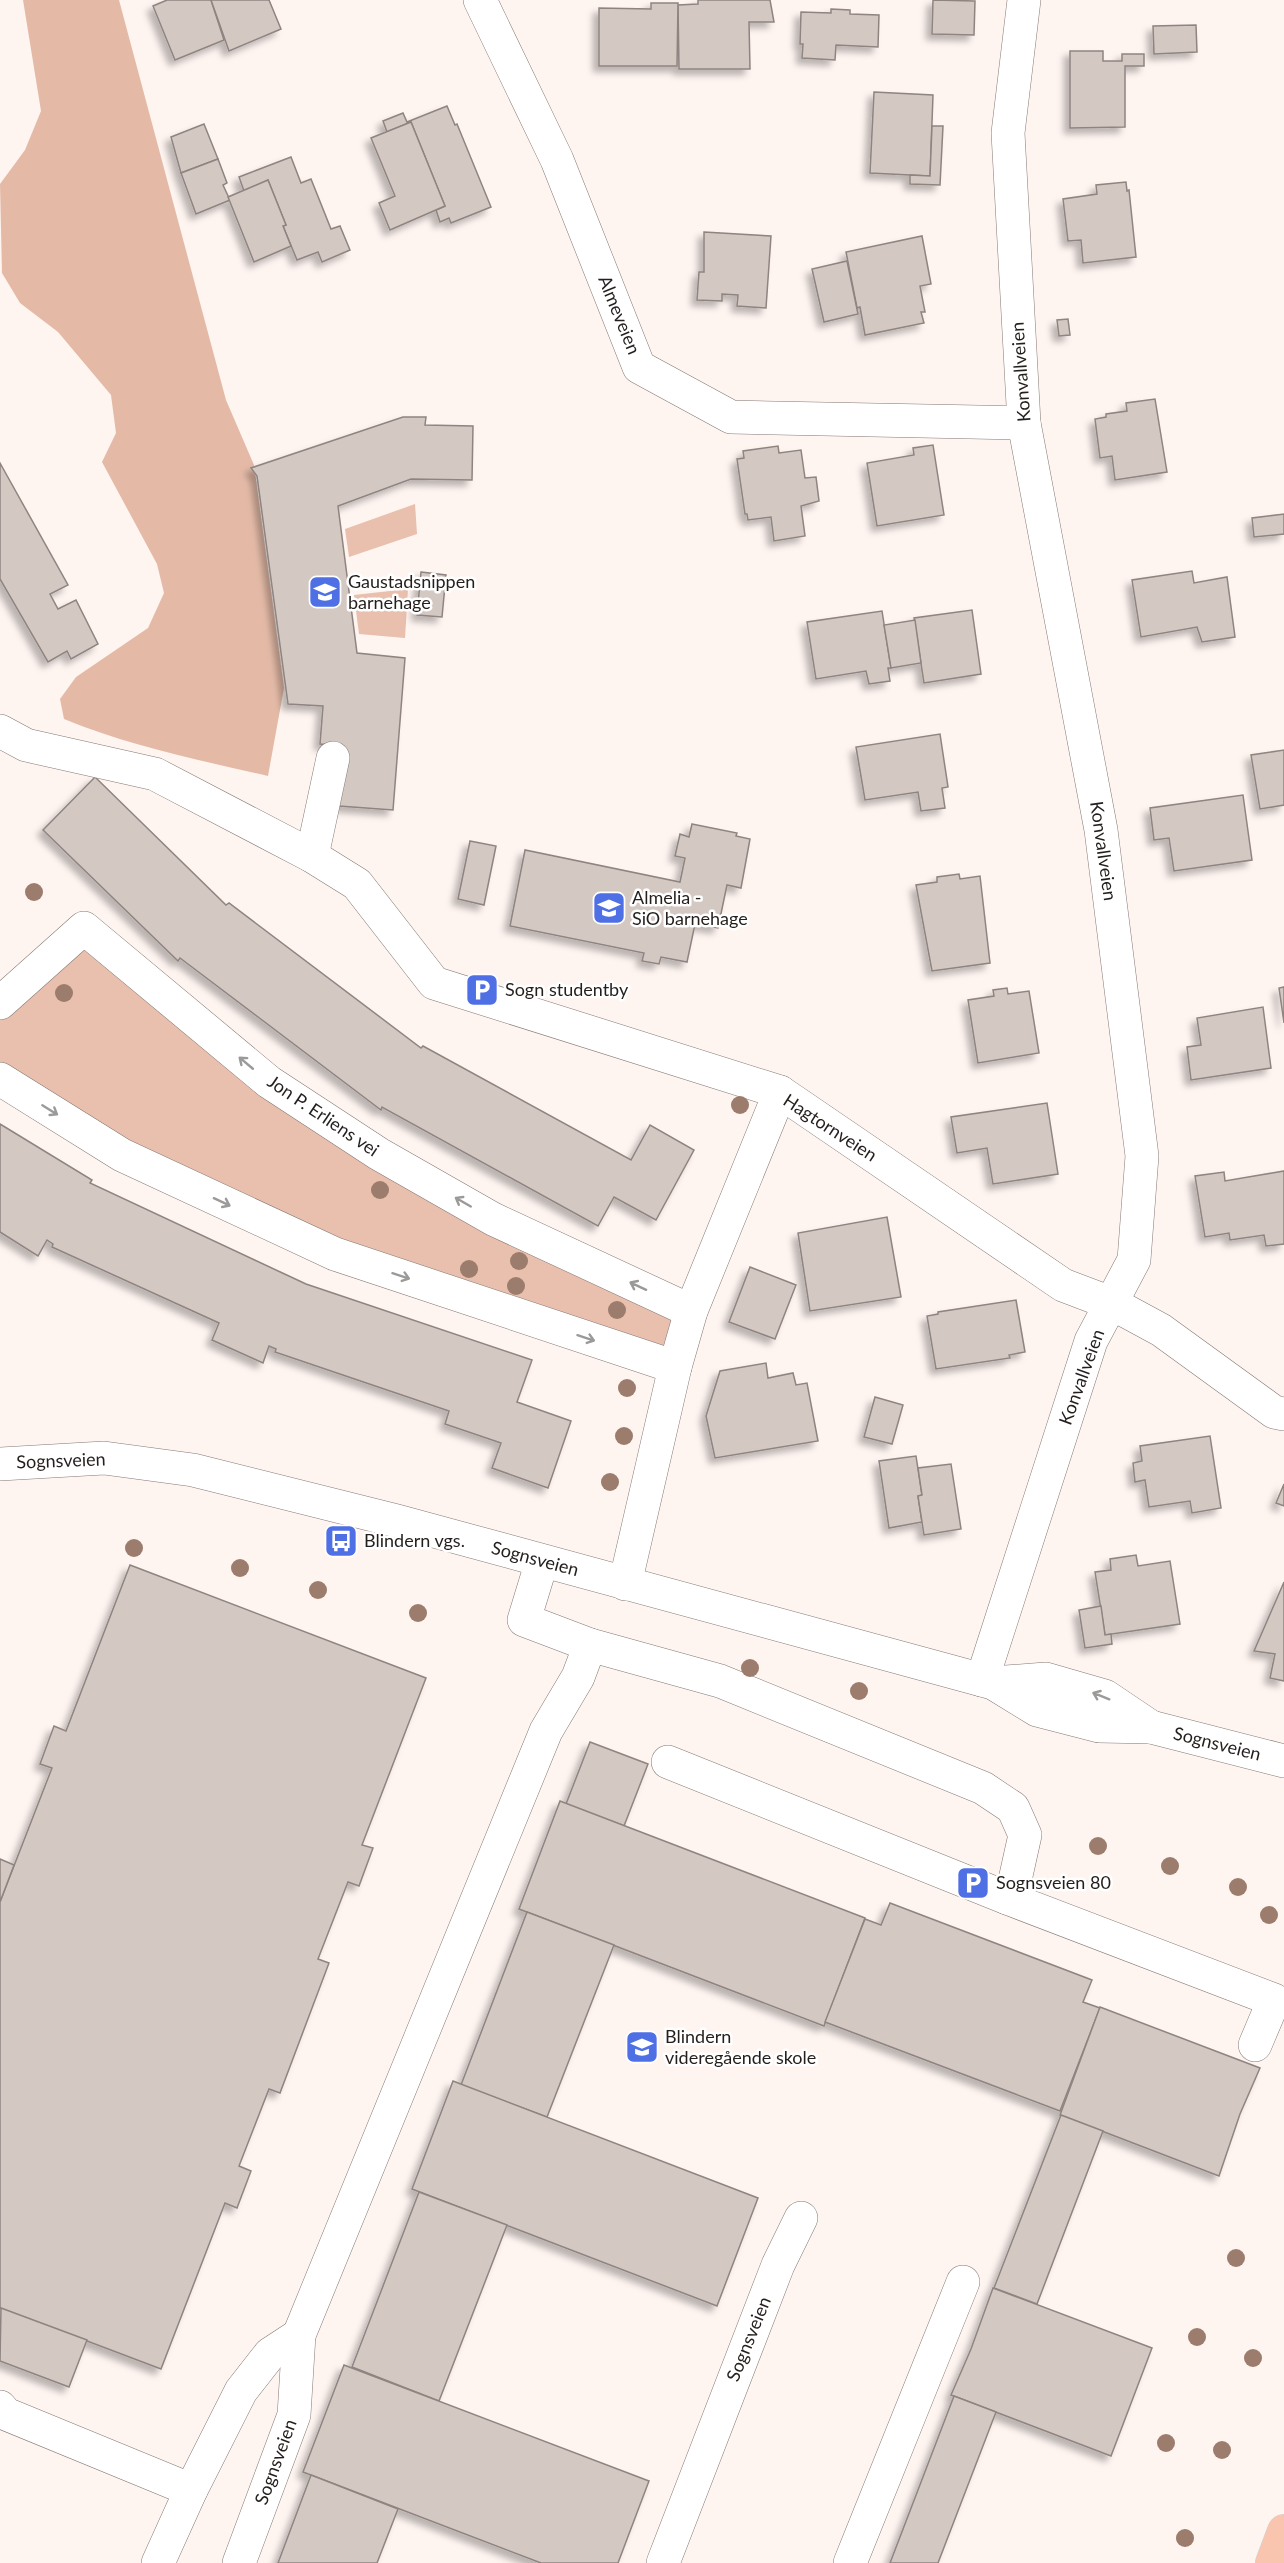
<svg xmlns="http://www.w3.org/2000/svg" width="1284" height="2563" font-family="Lato,sans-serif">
<defs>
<filter id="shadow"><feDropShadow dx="-5.5" dy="5.5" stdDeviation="3" flood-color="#0004"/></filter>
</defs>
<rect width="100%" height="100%" fill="#fef4f0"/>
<g fill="#e9bfad">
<polygon points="415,504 417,534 349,557 345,529"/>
<polygon points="408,589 405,638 359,634 354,595"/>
<polygon points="84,928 269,1082 691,1311 675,1367 335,1254 0,1079 0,1003"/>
</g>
<path fill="#e4baa7" d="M23,0H119L226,400L254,465L284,688L268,776C199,760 129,746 64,719L60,699L76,677L148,628L164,593L157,564L102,462L116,433L111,395L58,332L20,303L2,273L0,184L25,150L41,111Z"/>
<g fill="#d4c8c3" stroke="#8f8480" stroke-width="1.5" filter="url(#shadow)">
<polygon points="167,0 211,0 224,40 175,60 153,6"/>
<polygon points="211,0 269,0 281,29 229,51"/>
<polygon points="698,0 770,0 774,22 749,22 750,69 679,69 678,5 698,4"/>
<polygon points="933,0 975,1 974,35 932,34"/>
<polygon points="651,3 678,3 677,66 599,66 599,8 651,9"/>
<polygon points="831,9 850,10 850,14 879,15 878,47 836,45 835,60 802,58 803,44 800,44 801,12 831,13"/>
<polygon points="1196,25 1197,52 1154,54 1153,26"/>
<polygon points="1070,51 1103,51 1103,61 1122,61 1122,54 1144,54 1144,66 1125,66 1125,127 1070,128"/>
<polygon points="874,92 933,95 930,176 870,173"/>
<polygon points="447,106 455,125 457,124 491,207 451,223 449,218 440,222 436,210 445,206 411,122 387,132 383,121 403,113 407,122"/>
<polygon points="411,122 445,206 390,230 379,203 395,196 371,138"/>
<polygon points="204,124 218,159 181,173 171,137"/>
<polygon points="932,126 943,126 940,185 910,184 910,175 930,176"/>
<polygon points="291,157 301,183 311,179 331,229 340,226 350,250 322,262 318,252 297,260 283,226 286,225 268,180 244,191 239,177"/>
<polygon points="218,159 227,183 223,185 230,200 196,214 181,173"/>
<polygon points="268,180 286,225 283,226 291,246 254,262 228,197"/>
<polygon points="1126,182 1127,191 1129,190 1136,257 1083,263 1081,240 1068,241 1063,199 1097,194 1096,185"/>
<polygon points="704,232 771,236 766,308 737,306 738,295 722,294 722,301 697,300 699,272 704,272"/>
<polygon points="922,236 931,284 920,286 925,312 921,312 924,323 865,335 860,307 857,308 846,252"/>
<polygon points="847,261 858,314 824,322 812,269"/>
<polygon points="1068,319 1070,335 1059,336 1057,320"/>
<polygon points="1155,399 1167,472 1115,480 1112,456 1100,458 1095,419 1106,417 1106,414 1127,411 1126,403"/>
<polygon points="403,417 426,417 425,425 473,426 472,480 411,479 338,506 357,653 405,658 393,810 339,806 343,746 320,744 323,706 288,704 257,476 251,468"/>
<polygon points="933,445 944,515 877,526 867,463 914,455 913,448"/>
<polygon points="778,446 779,453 801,450 805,478 816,477 819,501 801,506 805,536 774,541 771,517 748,520 747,514 745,514 737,459 744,458 743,451"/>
<polygon points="0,463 68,585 50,594 58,609 76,600 98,644 71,659 67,651 48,662 0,579"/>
<polygon points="1284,514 1284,534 1254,537 1252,518"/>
<polygon points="1192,571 1194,583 1227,577 1235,637 1202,642 1197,627 1141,637 1132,580"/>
<polygon points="421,572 446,575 442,617 417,615"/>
<polygon points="972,610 981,674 924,683 914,618"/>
<polygon points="882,611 891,668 888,668 890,681 869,684 866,671 816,679 807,622"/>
<polygon points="915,620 921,663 891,668 884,625"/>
<polygon points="940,734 948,787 942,788 945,808 921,811 918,792 865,800 856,747"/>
<polygon points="1284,750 1284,805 1260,809 1251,755"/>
<polygon points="95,777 226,905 229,903 421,1048 423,1046 631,1160 650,1125 694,1150 656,1220 614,1197 598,1226 382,1107 381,1110 180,958 178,961 43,830"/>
<polygon points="1243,795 1252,860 1174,871 1169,838 1154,840 1150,808"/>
<polygon points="692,824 737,833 736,836 750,839 741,888 727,885 718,928 695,924 687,962 661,957 659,964 642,961 644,953 510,926 525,850 680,882 685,858 675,856 680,834 689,837"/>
<polygon points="470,841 496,846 484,905 458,899"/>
<polygon points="959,874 960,879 980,876 990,963 932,971 916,885 937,882 937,877"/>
<polygon points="1284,987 1284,1023 1279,988"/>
<polygon points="1007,988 1008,994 1029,991 1039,1053 978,1063 968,1000 994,996 993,990"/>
<polygon points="1263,1007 1271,1068 1191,1080 1187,1047 1201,1045 1197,1018"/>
<polygon points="1047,1103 1058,1174 993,1184 987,1148 957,1153 951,1117"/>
<polygon points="0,1124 92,1180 90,1183 306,1284 532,1360 517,1402 571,1421 548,1488 492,1468 501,1443 445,1424 449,1411 275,1352 276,1349 269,1346 263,1363 212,1340 219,1323 52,1247 53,1244 47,1240 38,1256 0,1232"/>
<polygon points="1284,1171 1284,1244 1266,1246 1264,1235 1230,1240 1229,1233 1205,1237 1195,1176 1224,1172 1225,1181"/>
<polygon points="887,1217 901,1297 810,1311 798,1233"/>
<polygon points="750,1267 796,1285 775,1339 729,1322"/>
<polygon points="1016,1300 1025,1352 1009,1355 1010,1358 936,1369 927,1316 938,1314 938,1312"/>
<polygon points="766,1363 768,1378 793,1373 796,1385 807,1383 818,1441 715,1458 706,1416 720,1371"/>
<polygon points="875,1397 903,1405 892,1444 864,1437"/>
<polygon points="1210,1436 1221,1508 1192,1513 1190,1501 1149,1507 1145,1480 1135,1482 1133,1463 1142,1461 1140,1446"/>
<polygon points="916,1456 922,1495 918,1496 922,1522 889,1528 879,1461"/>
<polygon points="951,1464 961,1529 924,1535 918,1496 922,1495 918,1468"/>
<polygon points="1284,1484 1284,1506 1276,1503"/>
<polygon points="1136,1555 1138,1566 1170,1561 1180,1624 1105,1635 1095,1572 1111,1570 1110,1559"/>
<polygon points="130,1565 426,1678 362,1845 373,1848 359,1886 348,1882 318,1959 329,1963 280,2093 269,2089 239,2166 251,2171 237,2208 225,2203 161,2369 0,2308 0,1902 52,1768 40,1764 54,1726 66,1731"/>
<polygon points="1284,1582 1284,1681 1270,1678 1275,1654 1254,1651"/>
<polygon points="1101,1606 1105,1635 1111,1634 1112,1644 1085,1648 1079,1610"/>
<polygon points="590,1742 648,1764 624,1826 566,1804"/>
<polygon points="560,1801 865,1918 824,2026 519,1909"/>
<polygon points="0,1859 14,1865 0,1902"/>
<polygon points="890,1903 1092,1980 1083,2002 1100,2008 1060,2111 825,2022 865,1919 881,1925"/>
<polygon points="527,1912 614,1945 547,2117 461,2085"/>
<polygon points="1100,2007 1260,2068 1240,2114 1219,2176 1060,2115"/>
<polygon points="453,2081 758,2198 717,2306 412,2189"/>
<polygon points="1061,2115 1103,2131 1037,2304 994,2288"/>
<polygon points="419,2192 507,2225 439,2401 352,2367"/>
<polygon points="993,2288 1152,2348 1111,2456 951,2395 971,2349"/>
<polygon points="1,2308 87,2340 69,2387 0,2361"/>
<polygon points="344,2365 649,2481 618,2563 541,2563 303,2472"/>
<polygon points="954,2396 996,2412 938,2563 890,2563"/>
<polygon points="311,2475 398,2509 377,2563 278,2563"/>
</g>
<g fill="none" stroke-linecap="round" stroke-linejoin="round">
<g stroke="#847975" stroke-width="34">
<g id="minor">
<polyline points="480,0 557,160 639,367 731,417 1024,423"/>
<polyline points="0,731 26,745 155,774 312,856 357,884 434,983 780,1092"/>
<polyline points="312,856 333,758"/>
<polyline points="0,1003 84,928 269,1082 379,1154 493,1219 691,1311"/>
<polyline points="0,1079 122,1155 335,1254 675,1367"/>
<polyline points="0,1464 104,1458 193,1470 397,1521 982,1680 993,1683 1037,1710 1099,1726 1151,1727 1284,1761"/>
<polyline points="542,1561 524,1620 590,1645 720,1681 983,1788 1013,1808 1025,1835 1015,1880 1007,1898"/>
<polyline points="625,1584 675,1367 691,1311 780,1092 1063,1285 1113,1304 1161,1330 1274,1412 1284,1414"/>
<polyline points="982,1680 1091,1341 1134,1260 1142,1156 1101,830 1024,423 1008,133 1024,0"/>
<polyline points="993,1683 1046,1679 1105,1696 1151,1727"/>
<polyline points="668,1762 1007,1898 1274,2000 1255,2045"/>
<polyline points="0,2407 6,2414 191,2490"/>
<polyline points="158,2563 191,2490 241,2391 270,2354 299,2335"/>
<polyline points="239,2563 294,2415 299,2335 546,1731 578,1677 590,1645"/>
<polyline points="663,2563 778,2265 801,2218"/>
<polyline points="850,2563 963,2282"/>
</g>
</g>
<g stroke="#d3d2d2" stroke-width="34">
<polyline id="highway" points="1272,2563 1284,2531"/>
</g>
<use href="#minor" stroke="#fff" stroke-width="33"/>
<use href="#highway" stroke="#f9c5ae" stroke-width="33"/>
</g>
<g fill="#9c7c6c">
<circle cx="34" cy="892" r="9"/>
<circle cx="64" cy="993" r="9"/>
<circle cx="740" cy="1105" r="9"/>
<circle cx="380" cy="1190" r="9"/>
<circle cx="519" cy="1261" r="9"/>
<circle cx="469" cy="1269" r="9"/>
<circle cx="516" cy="1286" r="9"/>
<circle cx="617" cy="1310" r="9"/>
<circle cx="627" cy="1388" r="9"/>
<circle cx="624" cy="1436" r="9"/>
<circle cx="610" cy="1482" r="9"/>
<circle cx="134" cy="1548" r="9"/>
<circle cx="240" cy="1568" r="9"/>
<circle cx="318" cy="1590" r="9"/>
<circle cx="418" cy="1613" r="9"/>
<circle cx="750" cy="1668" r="9"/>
<circle cx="859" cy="1691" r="9"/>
<circle cx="1098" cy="1846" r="9"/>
<circle cx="1170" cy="1866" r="9"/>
<circle cx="1238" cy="1887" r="9"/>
<circle cx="1269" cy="1915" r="9"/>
<circle cx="1236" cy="2258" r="9"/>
<circle cx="1197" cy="2337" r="9"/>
<circle cx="1253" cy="2358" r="9"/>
<circle cx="1166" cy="2443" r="9"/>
<circle cx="1222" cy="2450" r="9"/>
<circle cx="1185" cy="2538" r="9"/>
</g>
<defs><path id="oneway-shaft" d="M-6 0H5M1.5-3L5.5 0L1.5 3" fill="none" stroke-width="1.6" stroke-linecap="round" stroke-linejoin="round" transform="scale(1.5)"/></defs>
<g stroke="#9c9a99">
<use href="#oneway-shaft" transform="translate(246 1063) rotate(-140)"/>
<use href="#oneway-shaft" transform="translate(50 1110) rotate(32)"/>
<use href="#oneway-shaft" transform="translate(222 1202) rotate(25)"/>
<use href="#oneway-shaft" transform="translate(463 1202) rotate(-150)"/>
<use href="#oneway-shaft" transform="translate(401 1276) rotate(18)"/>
<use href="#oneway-shaft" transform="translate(638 1286) rotate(-155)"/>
<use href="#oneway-shaft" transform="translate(586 1338) rotate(18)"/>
<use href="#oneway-shaft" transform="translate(1101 1696) rotate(-158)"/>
</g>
<defs>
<g id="school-square" transform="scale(1.725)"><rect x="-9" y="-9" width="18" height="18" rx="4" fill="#4f70e4" stroke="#fff"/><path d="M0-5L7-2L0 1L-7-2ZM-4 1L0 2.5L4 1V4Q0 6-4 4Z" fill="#fff"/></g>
<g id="parking-square" transform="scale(1.725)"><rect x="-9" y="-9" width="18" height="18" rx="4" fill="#4f70e4" stroke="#fff"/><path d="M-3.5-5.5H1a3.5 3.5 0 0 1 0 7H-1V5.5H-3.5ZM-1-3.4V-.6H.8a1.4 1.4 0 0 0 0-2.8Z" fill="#fff"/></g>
<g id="bus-square" transform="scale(1.725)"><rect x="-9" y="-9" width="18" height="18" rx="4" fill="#4f70e4" stroke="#fff"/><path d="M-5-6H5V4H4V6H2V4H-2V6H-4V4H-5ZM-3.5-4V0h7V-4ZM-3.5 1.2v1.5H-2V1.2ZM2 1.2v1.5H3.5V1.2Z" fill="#fff"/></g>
</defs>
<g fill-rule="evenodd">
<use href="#school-square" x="325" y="592"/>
<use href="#school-square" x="609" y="908"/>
<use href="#parking-square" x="482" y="990"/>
<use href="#bus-square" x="341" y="1541"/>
<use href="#parking-square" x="973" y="1883"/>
<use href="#school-square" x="642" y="2047"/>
</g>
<g text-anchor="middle" stroke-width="5" stroke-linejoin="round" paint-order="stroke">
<g font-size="18" fill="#241f1d" stroke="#fff">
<text transform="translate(619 315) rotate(68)" y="6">Almeveien</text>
<text transform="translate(1021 372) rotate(-94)" y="6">Konvallveien</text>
<text transform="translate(1103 851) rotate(82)" y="6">Konvallveien</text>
<text transform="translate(323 1116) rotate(34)" y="6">Jon P. Erliens vei</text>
<text transform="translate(830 1128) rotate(33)" y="6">Hagtornveien</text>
<text transform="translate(1082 1377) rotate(-70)" y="6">Konvallveien</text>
<text transform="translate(61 1461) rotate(-2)" y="6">Sognsveien</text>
<text transform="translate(535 1559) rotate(15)" y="6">Sognsveien</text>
<text transform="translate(1217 1744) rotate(14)" y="6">Sognsveien</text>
<text transform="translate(749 2339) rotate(-68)" y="6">Sognsveien</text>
<text transform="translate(276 2462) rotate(-70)" y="6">Sognsveien</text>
</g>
<g font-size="18" fill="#241f1d" stroke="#fff" text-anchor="start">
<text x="348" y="588">Gaustadsnippen<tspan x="348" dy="21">barnehage</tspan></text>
<text x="632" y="904">Almelia -<tspan x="632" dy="21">SiO barnehage</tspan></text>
<text x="505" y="996">Sogn studentby</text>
<text x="364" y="1547">Blindern vgs.</text>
<text x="996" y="1889">Sognsveien 80</text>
<text x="665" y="2043">Blindern<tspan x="665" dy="21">videregående skole</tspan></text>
</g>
</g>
</svg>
